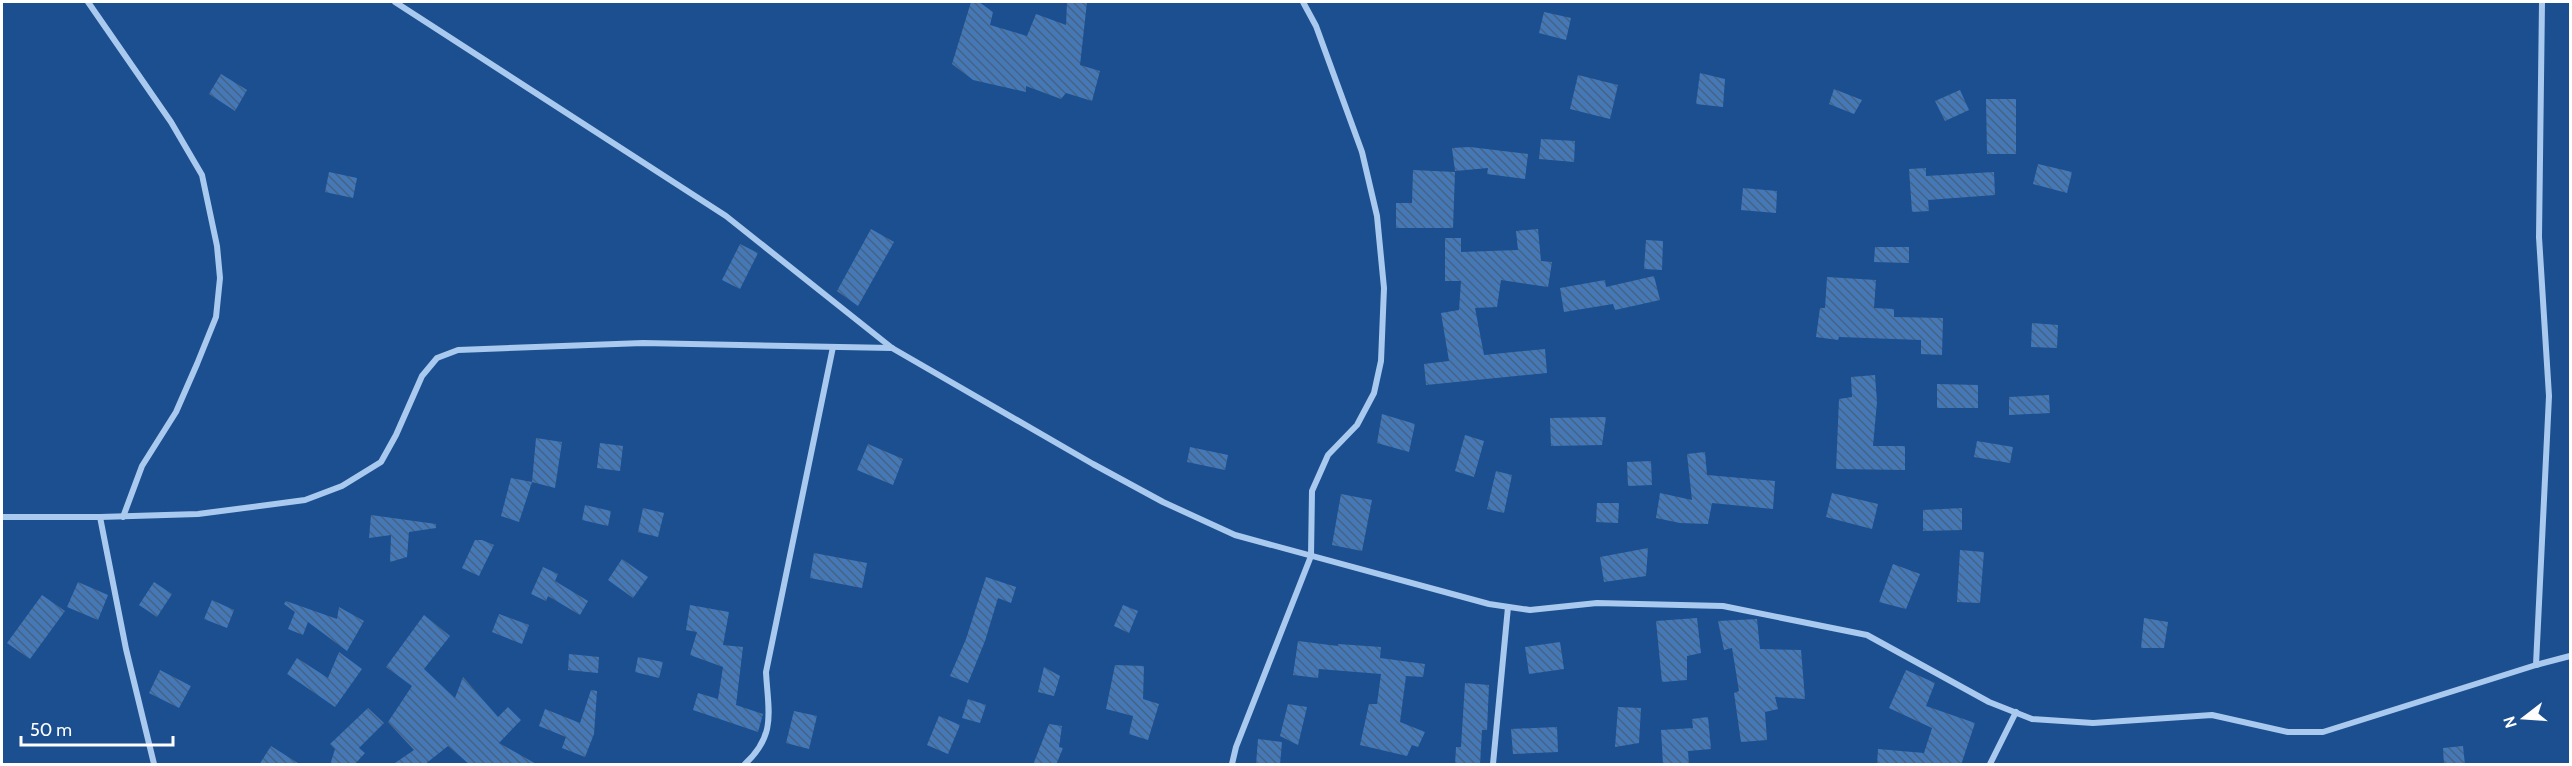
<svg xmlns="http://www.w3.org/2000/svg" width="2572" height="766" font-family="Cabin,sans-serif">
<defs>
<pattern id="building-back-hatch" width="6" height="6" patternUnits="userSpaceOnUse" patternTransform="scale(1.5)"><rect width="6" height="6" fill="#4478b7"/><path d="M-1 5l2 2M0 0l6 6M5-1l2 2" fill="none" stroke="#486282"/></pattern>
</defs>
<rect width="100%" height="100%" fill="#1b4f8f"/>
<g fill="url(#building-back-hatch)">
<polygon points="971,2 979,2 993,12 990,25 1027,36 1036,14 1066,25 1067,2 1087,2 1080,65 1100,71 1092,101 1066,93 1061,99 1026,86 1026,92 973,80 952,64"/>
<polygon points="1544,12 1571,18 1566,40 1539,33"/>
<polygon points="1700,73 1725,79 1723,107 1696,104"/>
<polygon points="221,74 247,90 235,111 209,94"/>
<polygon points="1578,75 1618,85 1610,119 1570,109"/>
<polygon points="1834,89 1862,100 1854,114 1829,104"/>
<polygon points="1960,90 1969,110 1945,121 1935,101"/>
<polygon points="1986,99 2016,99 2016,154 1987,154"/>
<polygon points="1541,139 1575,141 1574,162 1539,159"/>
<polygon points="1470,147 1528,154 1525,179 1487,174 1488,168 1455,171 1452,148"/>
<polygon points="2038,164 2072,172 2067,193 2033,184"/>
<polygon points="1926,168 1926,176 1994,172 1995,195 1928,200 1929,211 1912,212 1909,169"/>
<polygon points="1413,170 1455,172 1453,228 1396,228 1396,203 1412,203"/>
<polygon points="329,172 357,178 353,198 325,192"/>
<polygon points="1743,188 1777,191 1776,213 1741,210"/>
<polygon points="871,229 894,242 858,306 837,291"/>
<polygon points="1538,229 1541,261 1552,262 1548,287 1501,280 1497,307 1475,308 1484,355 1545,349 1547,373 1426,385 1424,364 1449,361 1441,313 1459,310 1461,281 1445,281 1445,238 1461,238 1461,252 1518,250 1516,231"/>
<polygon points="1646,240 1663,241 1662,270 1644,269"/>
<polygon points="740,244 758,253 740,289 722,280"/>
<polygon points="1875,247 1909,247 1909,263 1874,262"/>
<polygon points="1654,276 1660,300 1615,310 1613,304 1564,312 1560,288 1605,280 1606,287"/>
<polygon points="1827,277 1876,280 1874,308 1894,309 1894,317 1943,318 1942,355 1921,354 1921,340 1839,337 1838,340 1816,337 1820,308 1825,308"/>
<polygon points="2032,323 2058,325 2057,348 2031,347"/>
<polygon points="1875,375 1877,402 1873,446 1905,446 1905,470 1836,469 1839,399 1852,397 1851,377"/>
<polygon points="1937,384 1978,385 1978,408 1937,408"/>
<polygon points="2049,395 2050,413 2009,415 2009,397"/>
<polygon points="1382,414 1415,424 1409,452 1377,443"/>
<polygon points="1606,417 1602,445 1551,446 1550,418"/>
<polygon points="1465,435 1484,441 1474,477 1455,471"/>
<polygon points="536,438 562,442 555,488 532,482"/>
<polygon points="1977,441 2013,447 2010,463 1974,457"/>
<polygon points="600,443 623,446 620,471 597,468"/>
<polygon points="868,444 903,459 893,485 857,470"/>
<polygon points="1190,447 1228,455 1225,470 1187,462"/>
<polygon points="1705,452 1707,475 1775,481 1773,509 1712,503 1708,524 1680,523 1656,518 1660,493 1692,500 1687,454"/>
<polygon points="1651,461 1652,485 1628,486 1627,462"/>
<polygon points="1496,471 1512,475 1504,513 1487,509"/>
<polygon points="511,478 532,482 519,522 501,516"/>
<polygon points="1832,493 1878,504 1872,529 1826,517"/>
<polygon points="1341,494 1372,500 1362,551 1332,545"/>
<polygon points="1597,503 1619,503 1618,523 1596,522"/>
<polygon points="585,505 611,511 608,526 582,520"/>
<polygon points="643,508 664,513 658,537 638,532"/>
<polygon points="1962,508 1962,530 1923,531 1923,510"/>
<polygon points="371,515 436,524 436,528 409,532 407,557 390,562 391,535 369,538"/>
<polygon points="475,540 482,540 494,545 479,576 462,568"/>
<polygon points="1648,548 1646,576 1604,582 1600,557"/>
<polygon points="1960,550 1984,552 1980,603 1957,602"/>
<polygon points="814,553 867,563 862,588 810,578"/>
<polygon points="622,559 648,577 633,598 608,580"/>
<polygon points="1893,564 1920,574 1906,609 1879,602"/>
<polygon points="543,567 558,574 555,581 588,601 580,615 548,596 546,601 531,594"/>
<polygon points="986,577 1016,587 1011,603 998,598 985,641 968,683 950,676 966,639"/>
<polygon points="78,582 108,595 98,620 67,607"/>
<polygon points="154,582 172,594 157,617 139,605"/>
<polygon points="42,595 65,611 30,659 7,643"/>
<polygon points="212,600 234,610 227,628 204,619"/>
<polygon points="286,601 337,619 339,607 364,621 347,651 308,622 303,635 288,629 295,612 284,604"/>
<polygon points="690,605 729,612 723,645 743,647 736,705 763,714 758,732 693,710 698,693 718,699 723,667 690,655 697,632 686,630"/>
<polygon points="1123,605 1138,611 1129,633 1114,626"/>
<polygon points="499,614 529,625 522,644 492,632"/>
<polygon points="424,615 450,636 424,669 455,698 463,677 498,717 508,707 521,720 499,743 538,765 470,765 448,746 424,765 392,765 414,750 388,722 412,686 386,667"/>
<polygon points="1697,618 1701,653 1687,656 1687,680 1662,682 1656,621"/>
<polygon points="2144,618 2168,622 2164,648 2141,648"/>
<polygon points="1757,619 1760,649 1801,650 1805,699 1775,697 1778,709 1765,712 1767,740 1741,742 1734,693 1739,691 1732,648 1724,650 1718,621"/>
<polygon points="1298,641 1338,646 1338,644 1381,647 1380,658 1425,664 1423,677 1406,676 1400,722 1425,732 1418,747 1412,745 1407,756 1360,745 1369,704 1377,704 1381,674 1319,669 1318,678 1293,675"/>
<polygon points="1560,642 1564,669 1529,674 1525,647"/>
<polygon points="339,652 362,669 335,707 287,674 297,658 328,678"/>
<polygon points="569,654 599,657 598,673 568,670"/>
<polygon points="638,657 663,662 659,678 635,672"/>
<polygon points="1115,665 1144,666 1143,699 1159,704 1148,740 1129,734 1133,716 1106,709"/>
<polygon points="1044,667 1060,676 1054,696 1038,692"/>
<polygon points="160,670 191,686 179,708 149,693"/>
<polygon points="1906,670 1935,683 1926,706 1975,723 1961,765 1877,765 1878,749 1924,753 1932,728 1889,708"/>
<polygon points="1465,683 1489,685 1487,730 1482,730 1480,765 1455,765 1456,747 1461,747"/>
<polygon points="591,690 597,691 594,734 585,757 562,748 566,737 539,726 545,709 580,723"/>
<polygon points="968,699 986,705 980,723 962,718"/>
<polygon points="1288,704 1307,707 1298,745 1280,736"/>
<polygon points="1618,707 1641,708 1639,743 1615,747"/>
<polygon points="368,708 384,723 359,748 365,753 354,765 330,765 335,749 330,744"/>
<polygon points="794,711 817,716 809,749 786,743"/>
<polygon points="939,716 960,725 948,754 927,745"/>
<polygon points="1708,717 1711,749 1688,751 1689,765 1663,765 1661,730 1693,728 1692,719"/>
<polygon points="1049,724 1062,726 1059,747 1063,748 1056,765 1033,765"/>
<polygon points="1557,727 1558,752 1513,754 1511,729"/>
<polygon points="1258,739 1282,742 1280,765 1256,765"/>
<polygon points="271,746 301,765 259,765"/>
<polygon points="2463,746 2465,765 2444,765 2443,748"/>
</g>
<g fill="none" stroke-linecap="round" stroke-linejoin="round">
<g stroke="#a9c9ee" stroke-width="6">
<polyline points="88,2 171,122 202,175 217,246 220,278 216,317 197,364 176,412 142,466 123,517"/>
<polyline points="395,2 726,216 892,348 1093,464 1163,502 1235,535 1489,604 1530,610 1597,603 1723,606 1867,635 1989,702 2032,719 2093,723 2212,715 2288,732 2323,732 2536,665 2570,656"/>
<polyline points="2,517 100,517 198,514 305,500 342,486 381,462 396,435 422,376 437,358 458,350 643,343 892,348"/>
<polyline points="100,517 126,649 154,764"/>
<polyline points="2536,665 2549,396 2539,237 2542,2"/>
<path d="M745,764C777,734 768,711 766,672L833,347"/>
<polyline points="1232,764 1236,747 1311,556 1312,491 1328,455 1357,425 1374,393 1381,361 1384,288 1377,216 1362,152 1316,26 1303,2"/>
<polyline points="1493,764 1508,607"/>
<polyline points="1990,764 2016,712"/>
</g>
</g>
<rect width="2572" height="766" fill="none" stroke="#ffffff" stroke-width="6"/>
<g transform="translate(2524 718) rotate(253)" stroke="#1b4f8f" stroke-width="4.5" paint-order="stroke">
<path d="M0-4.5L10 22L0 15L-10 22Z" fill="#ffffff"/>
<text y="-9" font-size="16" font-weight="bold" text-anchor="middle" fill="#ffffff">N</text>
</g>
<path d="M21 736v9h152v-9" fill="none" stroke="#ffffff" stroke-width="3"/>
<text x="30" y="736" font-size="18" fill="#ffffff" stroke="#1b4f8f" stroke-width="4.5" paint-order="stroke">50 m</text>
</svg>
